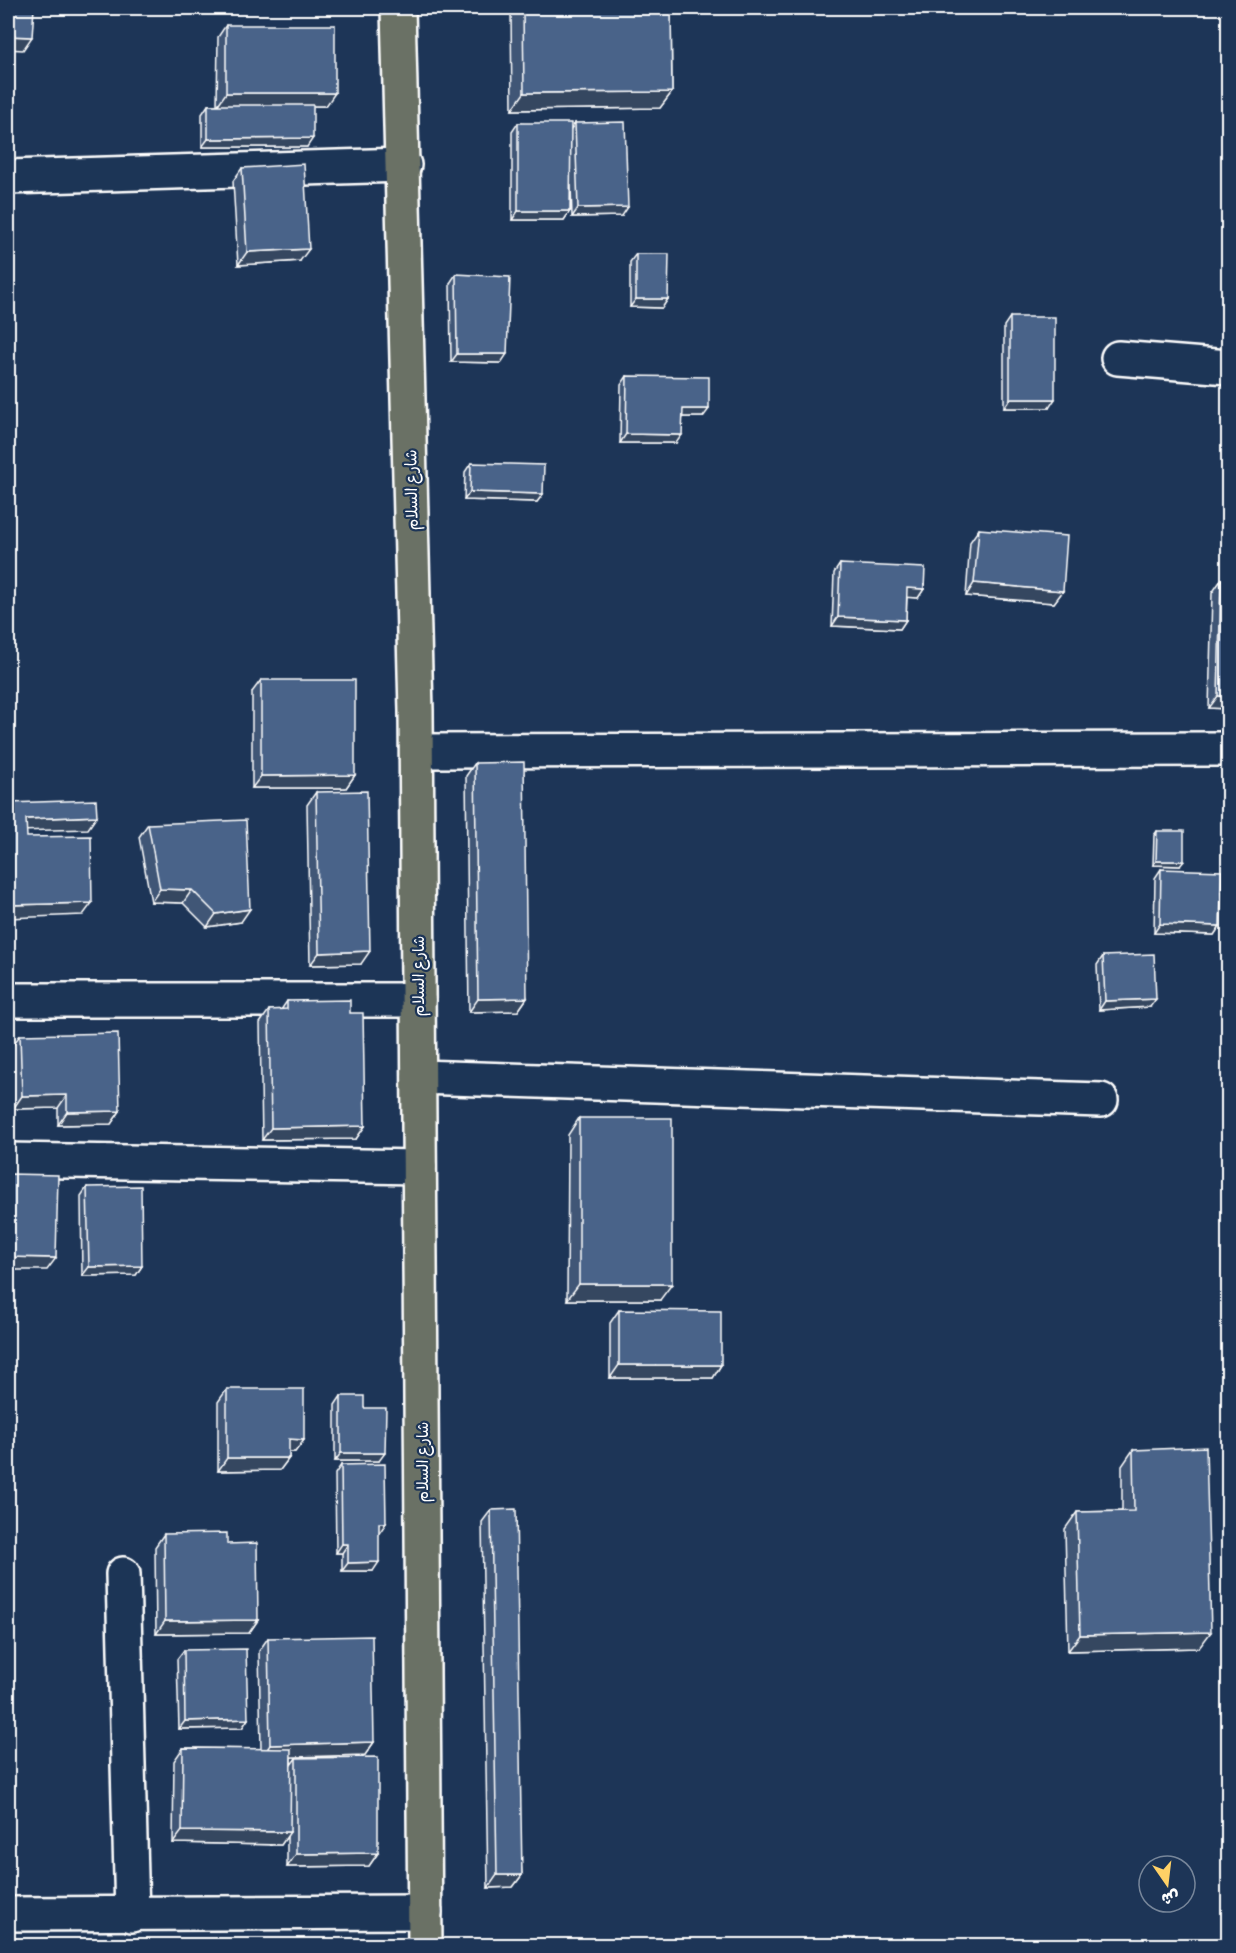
<svg xmlns="http://www.w3.org/2000/svg" width="1236" height="1953" font-family="Pangolin,'Playpen Sans Arabic',sans-serif">
<rect width="100%" height="100%" fill="#1d3557"/>
<filter id="ink" filterUnits="userSpaceOnUse"><feTurbulence type="fractalNoise" baseFrequency=".0167" numOctaves="2"/><feDisplacementMap in="SourceGraphic" scale="12" xChannelSelector="R" yChannelSelector="G"/><feConvolveMatrix kernelMatrix="1 2 1 2 8 2 1 2 1" color-interpolation-filters="sRGB"/></filter>
<g filter="url(#ink)">
<g fill="none" stroke-linecap="round" stroke-linejoin="round">
<g stroke="#fff" stroke-width="38">
<g id="minor">
<polyline points="8,177 404,165"/>
<polyline points="1118,358 1228,367"/>
<polyline points="417,751 1228,749"/>
<polyline points="8,1000 418,1000"/>
<polyline points="419,1077 1101,1100"/>
<polyline points="8,1160 419,1167"/>
<polyline points="123,1574 132,1915"/>
<polyline points="8,1914 425,1912"/>
</g>
</g>
<g stroke="#fff" stroke-width="38">
<polyline id="major" points="398,8 416,711 425,1946"/>
</g>
<use href="#minor" stroke="#1d3557" stroke-width="33"/>
<use href="#major" stroke="#6a7165" stroke-width="33"/>
</g>
<g fill="#405676" stroke="#fff" stroke-width="1.5">
<polygon points="514,8 671,8 672,92 660,108 512,110 511,11"/>
<polygon points="226,25 326,106 313,106 307,147 202,147 202,114 208,105 217,105 218,37"/>
<polygon points="518,123 571,129 575,123 622,216 572,217 571,185 570,211 564,220 512,220 512,132"/>
<polygon points="242,168 300,261 238,265 233,181"/>
<polygon points="636,254 668,299 662,308 630,307 630,262"/>
<polygon points="456,274 501,363 451,362 450,283"/>
<polygon points="1010,317 1049,408 1004,408 1004,326"/>
<polygon points="627,376 703,417 683,417 676,443 620,443 621,385"/>
<polygon points="471,463 543,494 537,502 464,500 465,472"/>
<polygon points="979,529 1063,591 1054,603 966,596 970,542"/>
<polygon points="840,564 924,589 918,598 907,597 906,620 900,629 832,626 834,573"/>
<polygon points="1221,580 1228,709 1209,708 1212,593"/>
<polygon points="261,680 355,775 346,788 252,788 252,692"/>
<polygon points="475,763 527,998 518,1011 469,1012 466,776"/>
<polygon points="316,792 361,964 310,965 307,805"/>
<polygon points="148,824 241,922 207,927 183,903 151,902 139,837"/>
<polygon points="1157,831 1180,866 1153,865 1154,835"/>
<polygon points="1161,869 1220,926 1214,935 1154,933 1155,878"/>
<polygon points="1103,956 1150,1007 1099,1010 1097,965"/>
<polygon points="287,1001 350,1013 365,1126 356,1139 262,1140 260,1023 269,1010 281,1010"/>
<polygon points="20,1035 120,1111 111,1124 58,1125 58,1108 13,1109 11,1048"/>
<polygon points="579,1118 660,1300 567,1300 568,1135"/>
<polygon points="87,1187 142,1266 136,1275 82,1276 81,1196"/>
<polygon points="619,1310 721,1365 713,1378 610,1378 610,1323"/>
<polygon points="227,1389 304,1440 295,1452 289,1452 289,1458 280,1470 218,1471 218,1402"/>
<polygon points="341,1396 364,1408 379,1461 335,1461 335,1405"/>
<polygon points="1133,1450 1199,1648 1068,1651 1065,1529 1077,1512 1122,1511 1122,1466"/>
<polygon points="341,1465 386,1523 379,1532 373,1571 342,1571 342,1553 336,1553 335,1474"/>
<polygon points="491,1510 522,1875 513,1887 488,1888 482,1522"/>
<polygon points="164,1534 258,1620 249,1633 156,1634 155,1547"/>
<polygon points="268,1638 374,1742 365,1755 291,1757 291,1765 296,1758 378,1853 369,1866 287,1867 287,1836 281,1845 173,1843 174,1761 183,1748 261,1749 259,1651"/>
<polygon points="184,1650 248,1719 242,1728 179,1729 177,1659"/>
</g>
<g fill="#344660" stroke="#fff" stroke-width="1.5">
<polygon points="8,36 32,37 23,50 8,49"/>
<polygon points="672,92 660,108 512,110 524,93"/>
<polygon points="226,93 335,93 326,106 217,106"/>
<polygon points="313,138 307,147 202,147 208,139"/>
<polygon points="628,207 622,216 572,217 578,208"/>
<polygon points="518,211 570,211 564,220 512,220"/>
<polygon points="309,249 300,261 238,265 247,252"/>
<polygon points="636,299 668,299 662,308 630,307"/>
<polygon points="457,354 507,354 501,363 451,362"/>
<polygon points="1010,399 1055,399 1049,408 1004,408"/>
<polygon points="683,409 709,409 703,417 677,417"/>
<polygon points="626,434 682,435 676,443 620,443"/>
<polygon points="470,492 543,494 537,502 464,500"/>
<polygon points="974,583 1063,591 1054,603 966,596"/>
<polygon points="907,588 924,589 918,598 901,597"/>
<polygon points="838,617 906,620 900,629 832,626"/>
<polygon points="1218,696 1228,696 1228,709 1209,708"/>
<polygon points="355,775 346,788 252,788 261,776"/>
<polygon points="97,816 88,829 18,831 26,819"/>
<polygon points="1156,861 1184,861 1180,866 1153,865"/>
<polygon points="160,889 192,890 183,903 151,902"/>
<polygon points="92,903 83,915 8,918 8,905"/>
<polygon points="250,909 241,922 207,927 216,914"/>
<polygon points="1160,924 1220,926 1214,935 1154,933"/>
<polygon points="370,951 361,964 310,965 319,953"/>
<polygon points="527,998 518,1011 469,1012 478,999"/>
<polygon points="1156,999 1150,1007 1099,1010 1105,1001"/>
<polygon points="67,1095 58,1108 13,1109 22,1096"/>
<polygon points="120,1111 111,1124 58,1125 67,1112"/>
<polygon points="365,1126 356,1139 262,1140 271,1128"/>
<polygon points="8,1257 56,1258 47,1270 8,1270"/>
<polygon points="142,1266 136,1275 82,1276 89,1267"/>
<polygon points="579,1284 672,1284 660,1300 567,1300"/>
<polygon points="619,1365 721,1365 713,1378 610,1378"/>
<polygon points="289,1439 304,1440 295,1452 280,1452"/>
<polygon points="341,1453 385,1453 379,1461 335,1461"/>
<polygon points="227,1458 289,1458 280,1470 218,1471"/>
<polygon points="379,1523 386,1523 380,1532 373,1532"/>
<polygon points="342,1544 348,1544 342,1553 336,1553"/>
<polygon points="379,1562 373,1571 342,1571 348,1563"/>
<polygon points="258,1620 249,1633 156,1634 165,1621"/>
<polygon points="1211,1632 1199,1648 1068,1651 1080,1635"/>
<polygon points="248,1719 242,1728 179,1729 185,1721"/>
<polygon points="374,1742 365,1755 261,1758 270,1745"/>
<polygon points="182,1831 290,1832 281,1845 173,1843"/>
<polygon points="378,1853 369,1866 287,1867 296,1854"/>
<polygon points="497,1875 522,1875 513,1887 488,1888"/>
</g>
<g fill="#4a6489" stroke="#fff" stroke-width="1.5">
<polygon points="8,8 34,8 32,37 8,36"/>
<polygon points="523,8 671,8 672,92 524,93"/>
<rect x="226" y="25" width="109" height="68"/>
<polygon points="208,105 313,105 313,138 208,139"/>
<polygon points="625,122 628,207 578,208 575,123"/>
<polygon points="518,123 571,123 570,211 518,211"/>
<polygon points="304,164 309,249 247,252 242,168"/>
<polygon points="636,254 669,254 668,299 636,299"/>
<polygon points="456,274 510,277 507,354 457,354"/>
<rect x="1010" y="317" width="45" height="82"/>
<polygon points="627,376 709,377 709,409 683,409 682,435 626,434"/>
<polygon points="471,463 544,465 543,494 470,492"/>
<polygon points="979,529 1067,536 1063,591 974,583"/>
<polygon points="840,564 925,568 924,589 907,588 906,620 838,617"/>
<polygon points="1221,580 1228,580 1228,696 1218,696"/>
<polygon points="261,680 355,680 355,775 261,776"/>
<polygon points="524,762 527,998 478,999 475,763"/>
<polygon points="367,791 370,951 319,953 316,792"/>
<polygon points="96,800 97,816 26,819 27,837 91,836 92,903 8,905 8,803"/>
<polygon points="246,820 250,909 216,914 192,890 160,889 148,824"/>
<polygon points="1157,831 1184,831 1184,861 1156,861"/>
<polygon points="1161,869 1222,871 1220,926 1160,924"/>
<polygon points="1154,954 1156,999 1105,1001 1103,956"/>
<polygon points="350,1000 350,1013 363,1013 365,1126 271,1128 269,1010 287,1009 287,1001"/>
<polygon points="118,1033 120,1111 67,1112 67,1095 22,1096 20,1035"/>
<rect x="579" y="1118" width="93" height="166"/>
<polygon points="8,1174 58,1175 56,1258 8,1257"/>
<polygon points="141,1186 142,1266 89,1267 87,1187"/>
<polygon points="619,1310 721,1311 721,1365 619,1365"/>
<polygon points="227,1389 304,1389 304,1440 289,1439 289,1458 227,1458"/>
<polygon points="341,1396 364,1396 364,1408 386,1408 385,1453 341,1453"/>
<polygon points="1206,1447 1211,1632 1080,1635 1077,1512 1134,1511 1133,1450"/>
<polygon points="385,1464 386,1523 379,1523 379,1562 348,1563 348,1544 342,1544 341,1465"/>
<rect x="8" y="1504" width="1" height="17"/>
<polygon points="516,1509 522,1875 497,1875 491,1510"/>
<polygon points="227,1533 227,1544 257,1543 258,1620 165,1621 164,1534"/>
<polygon points="372,1636 374,1742 270,1745 268,1638"/>
<polygon points="246,1649 248,1719 185,1721 184,1650"/>
<polygon points="183,1748 291,1749 290,1832 182,1831"/>
<polygon points="378,1757 378,1853 296,1854 296,1758"/>
</g>
</g>
<g text-anchor="middle" stroke-width="4.5" stroke-linejoin="round" paint-order="stroke">
<g font-size="16" fill="#fff" stroke="#1d3557">
<text transform="translate(411 490) rotate(-91)" y="6">شارع السلام</text>
<text transform="translate(418 976) rotate(-90)" y="6">شارع السلام</text>
<text transform="translate(422 1462) rotate(-90)" y="6">شارع السلام</text>
</g>
</g>
<rect width="1236" height="1953" fill="none" stroke="#1d3557" stroke-width="30"/>
<rect x="15" y="15" width="1206" height="1923" fill="none" stroke="#fff" stroke-width="2" filter="url(#ink)"/>
<g transform="translate(1167 1884) rotate(166)"><circle r="28" fill="#1d3557" stroke="#77869a" stroke-width="1.5"/>
<path d="M0-4.5L10 22L0 15L-10 22Z" fill="#ffd166"/>
<text y="-9" font-size="16" font-weight="bold" text-anchor="middle" fill="#ffffff">ش</text>
</g>
</svg>
